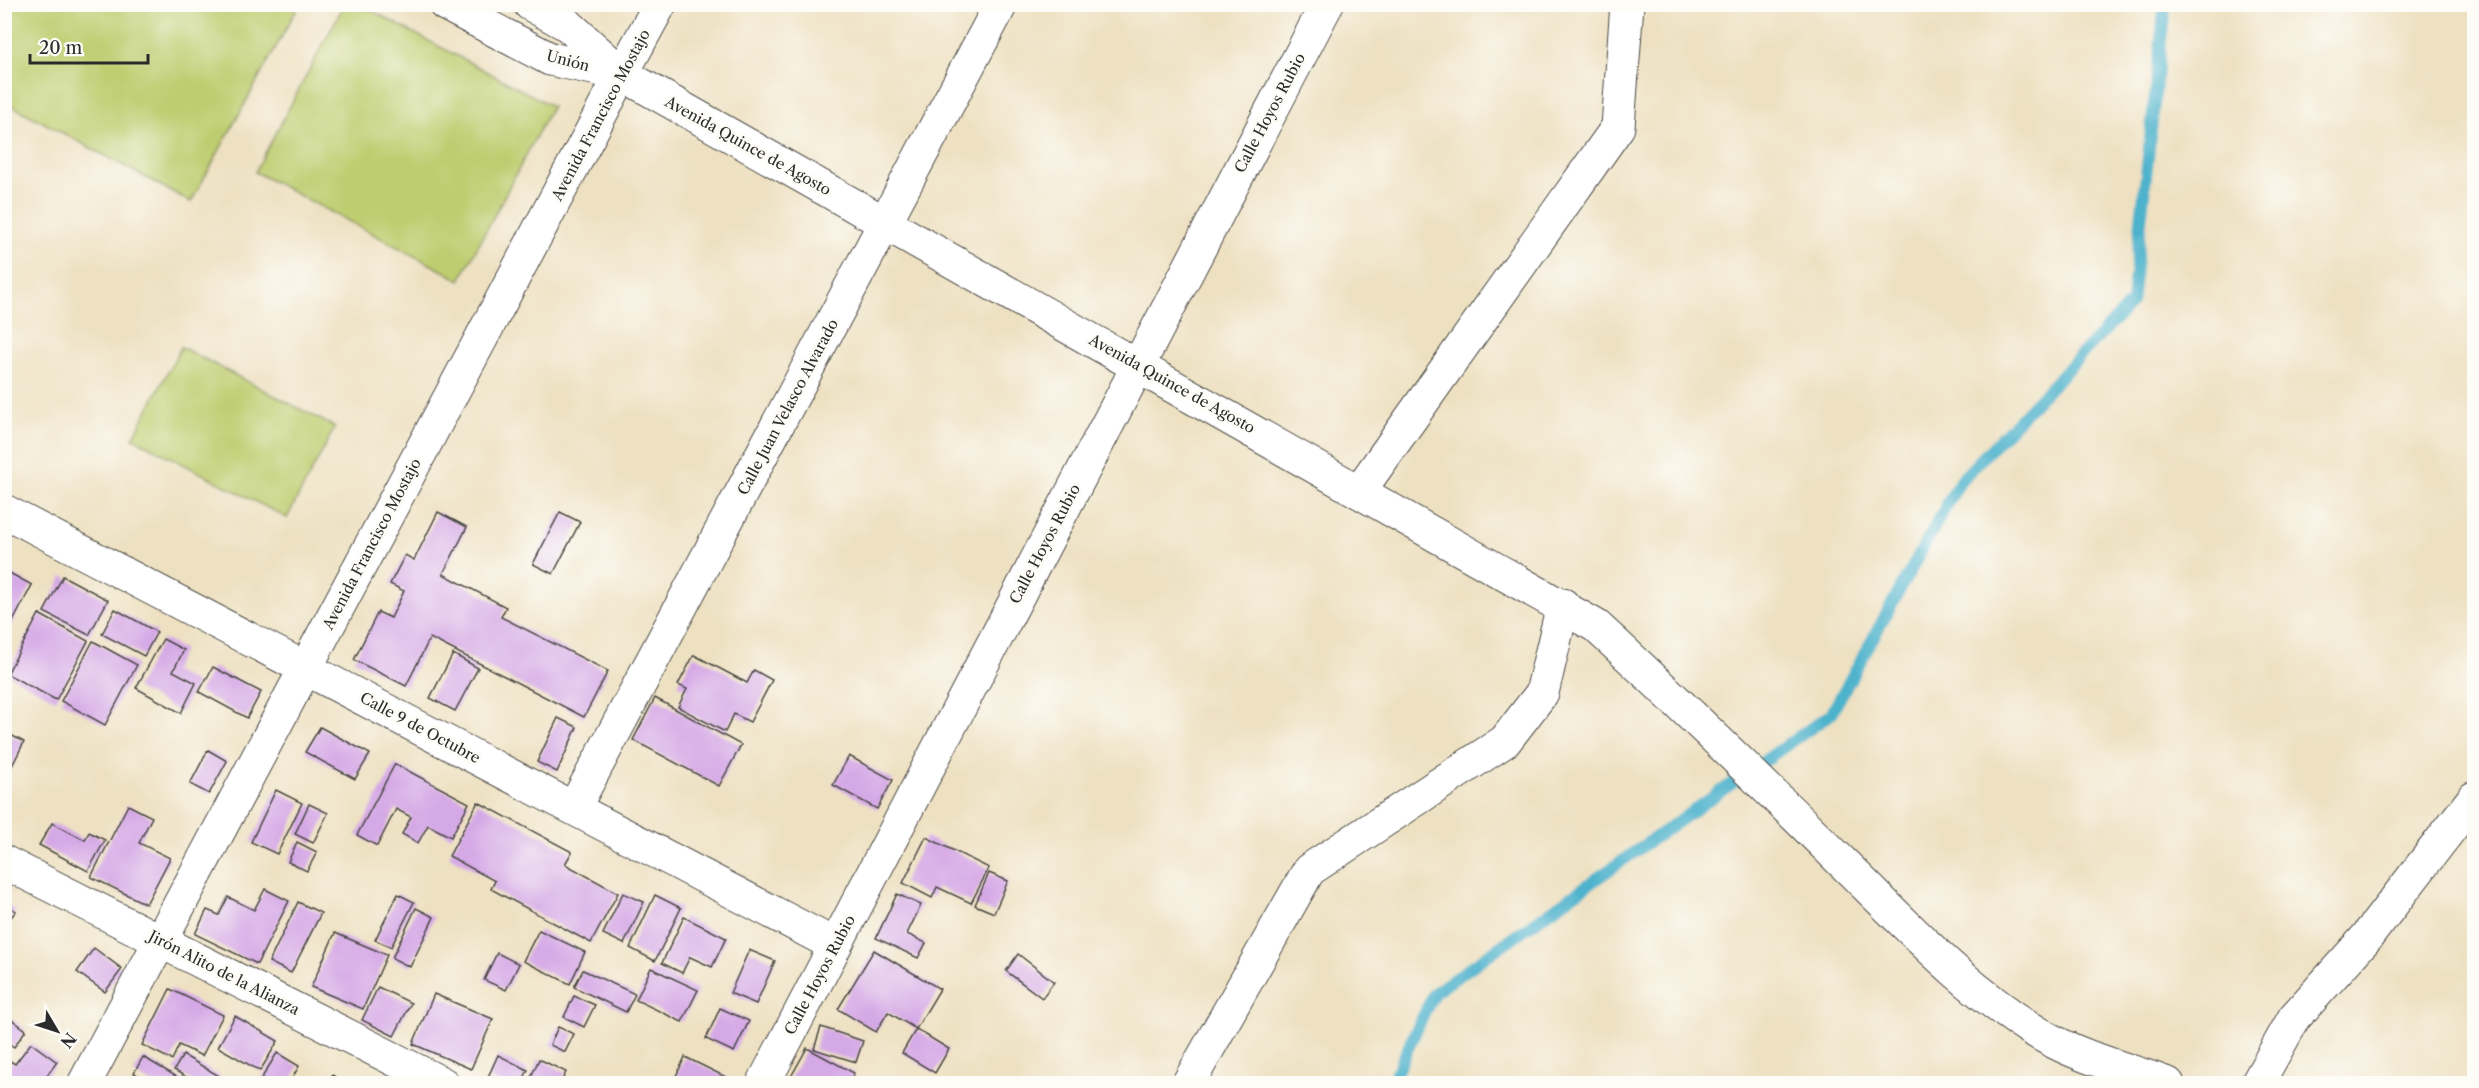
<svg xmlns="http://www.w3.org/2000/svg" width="2479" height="1088" font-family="'Libre Caslon Text',serif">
<rect width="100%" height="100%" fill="#fdfcf7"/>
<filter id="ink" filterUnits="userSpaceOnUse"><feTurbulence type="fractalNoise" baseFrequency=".0167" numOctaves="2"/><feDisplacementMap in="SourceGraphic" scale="12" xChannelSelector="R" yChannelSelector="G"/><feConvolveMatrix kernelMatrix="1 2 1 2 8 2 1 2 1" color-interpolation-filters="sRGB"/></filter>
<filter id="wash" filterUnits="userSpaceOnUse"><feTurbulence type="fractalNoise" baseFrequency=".008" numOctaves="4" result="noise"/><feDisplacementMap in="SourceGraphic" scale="24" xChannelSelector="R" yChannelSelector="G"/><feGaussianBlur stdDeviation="1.35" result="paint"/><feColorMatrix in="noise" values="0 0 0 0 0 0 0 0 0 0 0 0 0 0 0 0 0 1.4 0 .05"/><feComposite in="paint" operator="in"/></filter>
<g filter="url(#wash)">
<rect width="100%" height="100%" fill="#eee1c2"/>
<g fill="#becd6f" stroke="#747c4d" stroke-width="1.5">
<polygon points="4,5 5,4 299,5 191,202 5,102"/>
<polygon points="344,5 361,5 552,106 460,280 255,172"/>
<polygon points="181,347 335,427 287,518 133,438"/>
</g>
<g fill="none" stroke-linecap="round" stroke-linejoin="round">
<polyline stroke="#4db2cc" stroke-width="12" points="1391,1084 1434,993 1831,714 1960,481 2132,302 2165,4"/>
</g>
<g id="blocks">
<g fill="#d5a9e6">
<polygon points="438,512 467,527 443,574 506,607 501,617 608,671 584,717 430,638 406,686 354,660 378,612 391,618 404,591 390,584 405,555 414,560"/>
<polygon points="560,512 580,522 553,574 533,564"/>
<polygon points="4,570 32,585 7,633 4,631"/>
<polygon points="63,576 108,600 89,635 44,612"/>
<polygon points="115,609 157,632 144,656 102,634"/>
<polygon points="39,614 88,641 56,700 7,674"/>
<polygon points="163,639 184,650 173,671 196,683 181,713 136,688"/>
<polygon points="93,641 137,665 105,725 61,701"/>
<polygon points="453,654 478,668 455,711 430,698"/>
<polygon points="694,655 747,683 754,670 772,680 750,722 734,714 725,732 678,707 687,689 678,685"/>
<polygon points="213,667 261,692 247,718 199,692"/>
<polygon points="655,698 741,745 719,786 633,740"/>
<polygon points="558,718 577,727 557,772 537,762"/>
<polygon points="320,727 370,754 355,779 305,752"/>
<polygon points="7,733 24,742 12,766 4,762 4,738"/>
<polygon points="208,750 227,761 209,794 190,784"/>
<polygon points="849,756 893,780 877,809 833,785"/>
<polygon points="395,764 469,803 451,837 428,825 418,843 402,834 411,817 396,809 377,846 357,835"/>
<polygon points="276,790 302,803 277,854 251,842"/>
<polygon points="478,802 572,852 565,864 618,893 591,943 491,889 495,881 449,856"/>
<polygon points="309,804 328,813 313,843 295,834"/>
<polygon points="128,805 152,817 139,843 170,858 146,904 91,877"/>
<polygon points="52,823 85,840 89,832 105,840 88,871 39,845"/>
<polygon points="926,837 989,868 971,903 937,887 932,898 903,883"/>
<polygon points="297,842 317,852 307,871 288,862"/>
<polygon points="989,873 1008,881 994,913 975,905"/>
<polygon points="265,889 289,901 257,964 195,934 207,910 219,915 228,897 254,910"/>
<polygon points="623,893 644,902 624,944 603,934"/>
<polygon points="398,894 414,902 391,947 375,940"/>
<polygon points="897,894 921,905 907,934 926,943 918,958 876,938"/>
<polygon points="655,895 681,908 655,961 630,948"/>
<polygon points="298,902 321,913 291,973 269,962"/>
<polygon points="4,903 16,911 4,926"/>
<polygon points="416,908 434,917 410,967 392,958"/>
<polygon points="684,917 726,938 712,967 690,957 682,973 662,963"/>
<polygon points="539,930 585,952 570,984 523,961"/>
<polygon points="335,933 387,955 363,1009 311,987"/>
<polygon points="94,948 122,969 105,992 77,972"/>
<polygon points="749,950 775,961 756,1004 730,993"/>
<polygon points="874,950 940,989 916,1029 888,1012 876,1032 838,1009"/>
<polygon points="497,953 519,964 506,990 484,980"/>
<polygon points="1018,954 1054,982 1042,998 1006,971"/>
<polygon points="651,968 698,990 682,1022 636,1000"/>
<polygon points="583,970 635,994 626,1012 574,987"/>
<polygon points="378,987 411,1003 394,1036 362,1020"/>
<polygon points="170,989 223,1015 202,1056 179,1045 172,1060 142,1045"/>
<polygon points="434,994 493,1019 471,1069 413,1044"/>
<polygon points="574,996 595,1005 584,1027 564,1017"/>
<polygon points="720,1008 749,1021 734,1052 706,1039"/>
<polygon points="4,1014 26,1030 14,1047 4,1040"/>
<polygon points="235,1016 278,1041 260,1071 218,1047"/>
<polygon points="558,1027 574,1034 565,1052 550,1045"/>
<polygon points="821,1027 863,1041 856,1062 814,1049"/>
<polygon points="916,1029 949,1049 935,1073 902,1053"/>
<polygon points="31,1043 57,1062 45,1078 52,1084 10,1084 4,1079 4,1057 15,1064"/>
<polygon points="807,1048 854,1073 848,1084 787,1084"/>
<polygon points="277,1053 299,1066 289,1084 258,1084"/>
<polygon points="183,1055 221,1077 218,1084 191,1084 193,1081 174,1070"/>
<polygon points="498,1055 528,1070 521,1084 501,1084 488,1077"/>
<polygon points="143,1057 184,1081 183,1084 152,1084 134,1073"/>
<polygon points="685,1057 730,1079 728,1084 692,1084 676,1076"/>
<polygon points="539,1059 566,1072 560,1084 528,1084"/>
<polygon points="332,1075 347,1084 327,1084"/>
</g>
</g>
</g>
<g filter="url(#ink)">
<use href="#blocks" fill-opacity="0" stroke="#484642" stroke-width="1.5"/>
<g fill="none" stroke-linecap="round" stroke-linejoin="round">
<g stroke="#484642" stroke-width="35">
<g id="minor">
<polyline points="1360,490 1618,127 1627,4"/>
<polyline points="4,511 835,945"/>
<polyline points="574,808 1001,4"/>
<polyline points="4,862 443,1084"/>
<polyline points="84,1084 622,74"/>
<polyline points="763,1084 1327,4"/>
<polyline points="1188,1084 1309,870 1505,741 1542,693 1563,605"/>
<polyline points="2257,1084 2294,1018 2366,938 2474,798"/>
</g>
</g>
<g stroke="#484642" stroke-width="35">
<g id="tertiary">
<polyline points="445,4 550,59 621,74"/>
<path d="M530,4L568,25L622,74L1596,626C1680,703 1761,782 1842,862C1905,923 1968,993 2045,1037C2082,1058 2128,1069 2168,1084"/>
<polyline points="622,74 660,4"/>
</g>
</g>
<use href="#minor" stroke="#fff" stroke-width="33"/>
<use href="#tertiary" stroke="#fff" stroke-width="33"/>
</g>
</g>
<g text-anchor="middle" stroke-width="6" stroke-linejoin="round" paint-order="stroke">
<g font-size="15" fill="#2b2b2b" stroke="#fdfcf7">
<text transform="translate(568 61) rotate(15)" y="5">Unión</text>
<text transform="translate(1270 113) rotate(-62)" y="5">Calle Hoyos Rubio</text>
<text transform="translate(601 115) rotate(-62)" y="5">Avenida Francisco Mostajo</text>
<text transform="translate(748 146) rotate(29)" y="5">Avenida Quince de Agosto</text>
<text transform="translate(1172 384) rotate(29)" y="5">Avenida Quince de Agosto</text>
<text transform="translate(788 407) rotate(-62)" y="5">Calle Juan Velasco Alvarado</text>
<text transform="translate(372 544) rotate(-62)" y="5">Avenida Francisco Mostajo</text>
<text transform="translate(1045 544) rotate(-62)" y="5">Calle Hoyos Rubio</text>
<text transform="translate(420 728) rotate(28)" y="5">Calle 9 de Octubre</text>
<text transform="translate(224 973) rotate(27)" y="5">Jirón Alito de la Alianza</text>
<text transform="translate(820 975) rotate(-62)" y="5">Calle Hoyos Rubio</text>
</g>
</g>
<rect width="2479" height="1088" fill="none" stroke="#fdfcf7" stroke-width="24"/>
<g transform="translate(57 1031) rotate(129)" stroke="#fdfcf7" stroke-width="4.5" paint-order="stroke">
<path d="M0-4.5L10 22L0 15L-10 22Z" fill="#2b2b2b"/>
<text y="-9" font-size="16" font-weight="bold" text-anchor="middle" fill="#2b2b2b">N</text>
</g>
<path d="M30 54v9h118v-9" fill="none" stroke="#2b2b2b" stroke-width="3"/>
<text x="39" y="54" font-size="18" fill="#2b2b2b" stroke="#fdfcf7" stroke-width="4.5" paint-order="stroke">20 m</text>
</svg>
